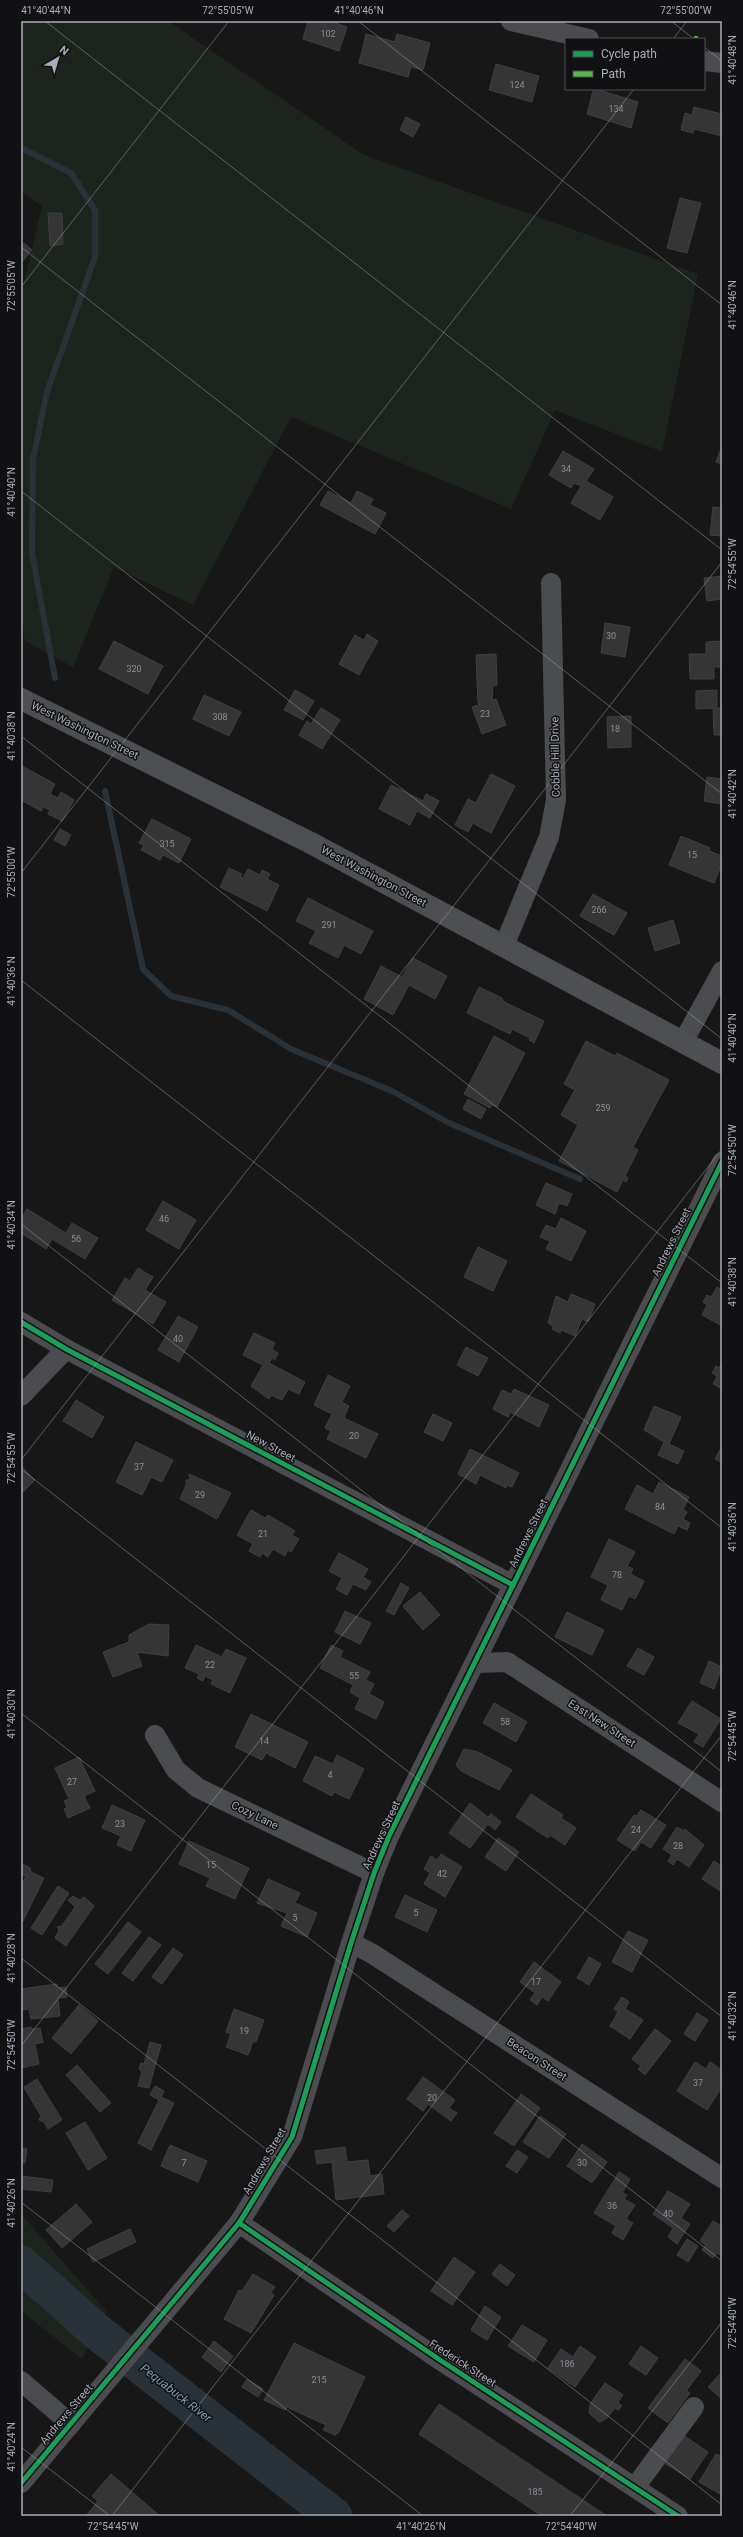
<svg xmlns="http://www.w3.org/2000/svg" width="743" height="2537" font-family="Roboto,sans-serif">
<rect width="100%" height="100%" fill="#171717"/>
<g fill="#1d241e">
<polygon points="21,21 168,21 364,155 698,274 662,452 555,410 511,509 291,417 193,605 114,567 73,667 25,641 21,619 21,295 42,206 21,192"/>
<polygon points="21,2214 106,2311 82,2359 21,2311"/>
</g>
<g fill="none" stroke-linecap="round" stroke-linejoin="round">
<g stroke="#2a3239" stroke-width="6">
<polyline points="21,148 71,173 95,210 95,257 47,392 33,459 32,553 55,678"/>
<polyline points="105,791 143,969 171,996 228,1010 291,1049 392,1091 449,1123 580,1179"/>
</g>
<polyline stroke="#2a3239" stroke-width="37" points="21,2264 96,2331 334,2516"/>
</g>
<g fill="#353536" stroke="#3f4043">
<polygon points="308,21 330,21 347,27 339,51 303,39"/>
<polygon points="366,34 395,42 397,34 430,43 423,70 411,67 408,77 359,63"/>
<polygon points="496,64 539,76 532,102 489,90"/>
<polygon points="596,89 638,102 631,128 587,114 593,91"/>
<polygon points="694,107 722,114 722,136 694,129 693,133 681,130 685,113 692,115"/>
<polygon points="406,117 420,124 413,137 400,130"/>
<polygon points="680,198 701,203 687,253 667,248"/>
<polygon points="48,213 62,213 63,244 50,246"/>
<polygon points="24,243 32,250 21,263 21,247"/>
<polygon points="563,451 594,469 586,481 613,497 600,520 571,503 581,486 574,483 571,488 549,475"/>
<polygon points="720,451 722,451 722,464 716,462"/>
<polygon points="328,491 351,503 357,491 373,499 370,505 386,513 375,534 320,505"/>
<polygon points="713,507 722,508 722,536 710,535"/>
<polygon points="722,576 722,599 707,601 704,578"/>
<polygon points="605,623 630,627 625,657 601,653"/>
<polygon points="367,634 378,641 359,675 339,664 355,635 364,640"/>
<polygon points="114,641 163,666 148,694 99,669"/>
<polygon points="722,641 722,667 714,667 714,679 690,679 689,654 706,654 706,642"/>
<polygon points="496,654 497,685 493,686 492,700 496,699 506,725 482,734 472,707 481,704 478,703 476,655"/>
<polygon points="295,690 314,701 303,720 284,710"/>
<polygon points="717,690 717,708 722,708 722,735 714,735 713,708 696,709 696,691"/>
<polygon points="204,695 241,712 229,736 193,719"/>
<polygon points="321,708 340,720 322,749 299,735 307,721 311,724"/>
<polygon points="631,716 631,747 608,748 607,717"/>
<polygon points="22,766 55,784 50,794 58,798 61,792 74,800 62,821 48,814 50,810 43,807 41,811 21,800"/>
<polygon points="491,774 515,786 491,833 473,823 468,832 455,825 468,799 476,803"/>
<polygon points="707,777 722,779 722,804 704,801"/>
<polygon points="391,785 423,801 426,794 439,801 430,818 417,811 410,825 379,809"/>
<polygon points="152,819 191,839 179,863 163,855 160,860 141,850 144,845 139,843"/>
<polygon points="60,829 71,835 65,846 54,840"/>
<polygon points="681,836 710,848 709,851 722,856 722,863 714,883 669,865"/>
<polygon points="229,868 242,874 240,877 243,878 248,869 260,875 262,870 270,874 267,879 279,885 267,911 220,887"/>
<polygon points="593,894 627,913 614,935 580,916"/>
<polygon points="308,898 373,931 361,954 344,945 338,958 309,943 316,931 296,921"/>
<polygon points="673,920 680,943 655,951 648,928"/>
<polygon points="413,958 447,976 435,999 409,985 393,1015 364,999 381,966 402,977"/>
<polygon points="479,987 502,998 504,1002 544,1021 534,1043 529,1040 530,1038 512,1029 510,1034 467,1013"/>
<polygon points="494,1036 525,1053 497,1107 492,1105 490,1108 464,1094"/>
<polygon points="586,1041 615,1056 617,1053 669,1080 633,1147 638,1150 625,1176 628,1178 626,1182 623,1180 617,1192 559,1161 578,1125 561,1115 575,1090 564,1084"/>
<polygon points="468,1099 486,1109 481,1119 463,1109"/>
<polygon points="546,1183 572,1194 567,1206 559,1203 555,1214 536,1205"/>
<polygon points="163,1201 196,1220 179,1249 146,1230"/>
<polygon points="27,1209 66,1233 72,1223 98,1238 85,1259 52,1239 46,1249 21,1233 21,1220"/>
<polygon points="561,1218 586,1231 571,1261 546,1249 550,1241 540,1237 546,1225 556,1229"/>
<polygon points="478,1247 507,1261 493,1291 464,1277"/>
<polygon points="138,1268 153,1277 145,1290 166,1302 153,1324 112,1300 125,1278 130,1281"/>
<polygon points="717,1287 722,1290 722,1326 702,1315 707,1305 703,1302 707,1295 711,1297"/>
<polygon points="571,1294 595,1304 588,1322 582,1319 575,1336 561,1330 560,1333 552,1329 553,1326 548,1323 556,1296 568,1302"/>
<polygon points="178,1316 198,1327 179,1362 158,1350"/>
<polygon points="254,1333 275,1343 272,1349 278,1353 275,1360 272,1358 269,1363 305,1382 299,1394 288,1389 282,1400 271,1395 269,1399 251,1386 263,1365 243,1355"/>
<polygon points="466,1347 488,1358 478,1376 457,1365"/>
<polygon points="722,1363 722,1389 713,1384 717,1376 712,1373 716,1366 719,1368"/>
<polygon points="328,1375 350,1386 342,1402 349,1406 344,1418 378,1434 366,1458 327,1439 331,1431 325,1428 332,1414 314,1405"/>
<polygon points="514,1389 549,1405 539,1427 510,1412 508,1417 493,1409 502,1390 511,1394"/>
<polygon points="76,1400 104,1417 92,1438 63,1421"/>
<polygon points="654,1406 681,1417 669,1444 684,1451 678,1464 658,1455 664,1442 644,1430"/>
<polygon points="433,1414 452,1423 443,1441 424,1432"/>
<polygon points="136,1442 173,1460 162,1482 151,1477 142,1495 116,1482"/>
<polygon points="722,1446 722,1463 715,1459"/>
<polygon points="470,1449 519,1473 512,1487 507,1485 506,1488 480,1475 476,1484 458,1474"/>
<polygon points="21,1466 35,1480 21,1494"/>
<polygon points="189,1474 231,1493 217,1519 180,1499 186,1485 186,1480 190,1480"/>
<polygon points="659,1482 689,1497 683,1510 687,1512 683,1519 690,1523 687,1530 678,1526 674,1534 625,1509 637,1485 653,1494"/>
<polygon points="251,1510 265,1518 268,1515 295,1531 292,1535 299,1539 291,1552 288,1550 285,1556 273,1549 268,1557 262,1553 260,1557 249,1551 253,1544 237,1535"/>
<polygon points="609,1539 635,1552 627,1566 633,1569 630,1574 644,1581 635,1599 629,1596 622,1610 601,1600 608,1585 591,1577"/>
<polygon points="339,1553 368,1569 363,1577 371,1582 366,1590 353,1584 347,1595 336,1589 342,1578 329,1571"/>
<polygon points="401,1583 409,1588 394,1615 386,1611"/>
<polygon points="420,1592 440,1615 423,1630 403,1606"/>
<polygon points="345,1611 371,1623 360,1644 335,1632"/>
<polygon points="567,1612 604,1630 592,1655 555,1637"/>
<polygon points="149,1624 169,1625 168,1656 137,1652 142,1666 113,1677 103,1652 129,1642 129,1635"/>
<polygon points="196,1645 222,1657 226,1649 246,1658 230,1693 211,1684 213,1680 205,1676 203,1681 197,1678 199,1674 185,1668"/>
<polygon points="331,1645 343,1651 340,1657 370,1672 366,1680 374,1684 369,1694 384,1702 376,1719 355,1709 360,1698 350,1692 353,1685 320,1668"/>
<polygon points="638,1648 654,1657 644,1675 627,1666"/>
<polygon points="709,1661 722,1667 714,1689 700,1683"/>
<polygon points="692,1701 721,1719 703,1747 694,1742 699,1734 678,1723"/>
<polygon points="494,1703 527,1722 516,1742 483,1723"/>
<polygon points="251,1714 308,1742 295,1768 266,1753 262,1760 235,1747"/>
<polygon points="464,1749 478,1752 512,1770 499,1790 461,1771 456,1765"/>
<polygon points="337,1755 364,1769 349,1799 334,1792 332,1796 303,1781 315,1756 333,1764"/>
<polygon points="79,1757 95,1791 84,1796 90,1808 68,1818 64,1809 67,1807 64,1801 69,1799 55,1768"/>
<polygon points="531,1794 563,1815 561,1818 576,1828 565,1845 550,1835 548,1838 516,1817"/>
<polygon points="470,1803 488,1817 491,1814 501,1822 495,1830 488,1824 470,1848 449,1833"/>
<polygon points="112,1805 145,1820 131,1851 117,1845 121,1836 102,1828"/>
<polygon points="641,1810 666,1825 651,1848 641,1842 635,1851 617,1840 634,1815 637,1816"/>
<polygon points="677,1827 684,1831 685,1829 704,1845 689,1867 677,1859 673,1865 668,1861 672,1855 663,1849"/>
<polygon points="498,1838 519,1852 506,1871 485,1857"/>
<polygon points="189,1841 249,1868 235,1899 206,1886 210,1878 179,1864"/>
<polygon points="441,1854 462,1867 445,1897 424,1884 430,1873 424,1869 431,1856 437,1860"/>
<polygon points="714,1861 722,1866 722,1892 702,1879"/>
<polygon points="22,1864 30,1868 31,1872 44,1878 23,1921 21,1920 21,1887 26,1876 21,1874"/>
<polygon points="268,1879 300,1893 295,1903 317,1913 307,1937 281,1926 287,1913 257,1903"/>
<polygon points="58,1886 69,1893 42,1935 31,1928"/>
<polygon points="405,1895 437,1910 427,1932 395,1917"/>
<polygon points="73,1896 80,1900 84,1897 94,1906 66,1946 55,1938 59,1930 57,1927 62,1926 75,1907 68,1900"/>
<polygon points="128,1922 141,1932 108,1974 95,1964"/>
<polygon points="628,1931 648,1940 632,1972 612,1962"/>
<polygon points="149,1937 161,1945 133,1981 122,1973"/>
<polygon points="173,1948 183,1955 162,1984 152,1977"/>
<polygon points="589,1957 601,1964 589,1985 577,1978"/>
<polygon points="534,1962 561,1982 548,2001 542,1997 537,2005 530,2000 535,1993 520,1982"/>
<polygon points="57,1984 57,1988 66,1987 67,1997 58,1998 60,2016 31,2019 29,2009 21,2010 21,1989"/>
<polygon points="622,1997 629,2002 625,2009 643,2020 630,2039 610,2026 618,2012 614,2009"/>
<polygon points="79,2005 98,2021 71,2054 52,2038"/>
<polygon points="234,2009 264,2020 256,2042 253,2041 248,2055 226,2047 231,2034 226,2032"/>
<polygon points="697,2013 708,2020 695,2041 684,2034"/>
<polygon points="31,2027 32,2029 40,2028 43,2042 35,2044 39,2064 21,2068 21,2029"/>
<polygon points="655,2029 671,2041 645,2075 638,2069 641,2066 632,2059"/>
<polygon points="150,2042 161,2045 149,2088 138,2086 142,2072 139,2069 141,2063 144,2064"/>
<polygon points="695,2062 706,2069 710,2062 722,2070 722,2087 707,2110 677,2091"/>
<polygon points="77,2065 111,2103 100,2112 66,2075"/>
<polygon points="423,2077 455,2100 449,2108 457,2113 451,2121 428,2104 423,2111 407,2099"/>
<polygon points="37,2079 62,2120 48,2129 44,2122 39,2120 41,2116 24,2087"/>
<polygon points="155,2086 164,2091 161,2097 174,2103 151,2150 138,2143 159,2100 150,2095"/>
<polygon points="521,2094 540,2108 514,2146 494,2133"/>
<polygon points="540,2116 566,2134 549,2158 523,2142"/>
<polygon points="85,2122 107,2158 88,2170 66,2133"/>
<polygon points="582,2144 607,2162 592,2183 567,2166"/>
<polygon points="170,2145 207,2161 198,2182 161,2166"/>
<polygon points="345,2147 347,2162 368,2160 370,2176 382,2174 384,2194 336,2200 332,2162 317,2164 315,2151"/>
<polygon points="21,2148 27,2149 25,2163 21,2162"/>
<polygon points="517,2150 528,2157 517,2173 506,2166"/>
<polygon points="619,2172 630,2179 622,2193 627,2195 624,2199 635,2205 626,2219 633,2223 623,2240 612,2233 616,2226 594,2213"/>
<polygon points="21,2176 53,2180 51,2192 21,2189"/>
<polygon points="668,2191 690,2204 681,2218 690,2224 677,2244 668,2237 673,2228 653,2214"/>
<polygon points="76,2204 92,2222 62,2248 46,2230"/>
<polygon points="402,2210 409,2216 394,2232 387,2226"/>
<polygon points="713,2221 722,2226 722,2256 717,2253 713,2258 702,2250 706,2245 700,2241"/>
<polygon points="130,2229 136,2242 93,2262 87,2249"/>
<polygon points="687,2239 698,2246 688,2262 677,2255"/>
<polygon points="454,2257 475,2272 452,2305 431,2291"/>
<polygon points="500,2264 515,2275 507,2286 492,2274"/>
<polygon points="253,2274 275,2287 271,2293 274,2295 251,2333 224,2319 239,2290 242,2291"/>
<polygon points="485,2306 501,2317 487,2340 471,2330"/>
<polygon points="522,2325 547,2340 534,2362 508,2346"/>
<polygon points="214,2341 233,2356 221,2372 202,2357"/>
<polygon points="294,2343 365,2377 339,2432 335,2435 323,2430 326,2425 287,2407 285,2410 264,2400"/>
<polygon points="580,2346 596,2357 575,2387 548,2368 561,2349 573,2357"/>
<polygon points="641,2346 658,2358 646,2375 629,2364"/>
<polygon points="685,2359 701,2371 686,2391 690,2393 668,2423 648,2408"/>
<polygon points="722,2372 722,2399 708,2387"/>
<polygon points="247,2379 263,2389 258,2397 242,2387"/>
<polygon points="605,2383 623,2395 618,2402 622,2406 618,2410 615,2408 606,2419 599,2422 589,2413 590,2404"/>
<polygon points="439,2404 607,2516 542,2516 419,2434"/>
<polygon points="683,2435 708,2452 690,2479 664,2463"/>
<polygon points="716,2454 722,2457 722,2495 699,2482"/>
<polygon points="111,2474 160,2516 86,2516 98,2501 92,2496"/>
</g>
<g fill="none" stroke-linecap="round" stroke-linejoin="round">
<g stroke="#4b4c50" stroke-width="20">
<polyline points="511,21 589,39"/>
<polyline points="704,61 722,63"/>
<polyline points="504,946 549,837 556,800 551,583"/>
<polyline points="683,1042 722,971"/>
<polyline points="21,1322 66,1349 513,1585"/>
<polyline points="21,1396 66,1349"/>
<polyline points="477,1663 507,1662 722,1802"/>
<polyline points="155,1735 176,1770 198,1788 374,1873"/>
<polyline points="351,1943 371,1953 722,2178"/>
<polyline points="239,2223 440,2360 678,2516"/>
<polyline points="21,2381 71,2424"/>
<polyline points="21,2483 239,2223 292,2137 351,1943 374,1873 389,1836 722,1162"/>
<polyline points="635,2487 694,2407"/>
</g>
<polyline stroke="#4d4f52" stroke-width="22" points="21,699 309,842 722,1063"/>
<polyline stroke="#58b947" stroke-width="4" stroke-dasharray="8 4" stroke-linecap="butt" points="696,36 696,39"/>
<g stroke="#111113" stroke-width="8">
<g id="cycleway">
<polyline points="21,1322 66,1349 513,1585"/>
<polyline points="239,2223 440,2360 678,2516"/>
<polyline points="21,2483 239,2223 292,2137 351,1943 374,1873 389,1836 722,1162"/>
</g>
</g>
<use href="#cycleway" stroke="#1a9f57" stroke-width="5"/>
</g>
<path fill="none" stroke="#a8adb8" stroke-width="1" stroke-opacity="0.45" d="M45,21L722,550M358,21L722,305M671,21L694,39M673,39L687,21M704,47L722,61M21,247L722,794M21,287L229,21M21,491L722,1039M21,736L722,1283M21,873L634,89M21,980L722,1528M21,1224L722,1772M21,1460L722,562M21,1469L722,2017M21,1713L722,2261M21,1958L722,2505M21,2046L722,1149M21,2202L423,2516M21,2447L110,2516M112,2516L722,1735M570,2516L722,2322"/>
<g text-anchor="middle" stroke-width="3" stroke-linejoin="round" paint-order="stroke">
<g font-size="9" fill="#8b8f98">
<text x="328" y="37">102</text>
<text x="517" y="88">124</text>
<text x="616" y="112">134</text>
<text x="566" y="472">34</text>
<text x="611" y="639">30</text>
<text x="134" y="672">320</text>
<text x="485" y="717">23</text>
<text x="220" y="720">308</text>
<text x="615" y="732">18</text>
<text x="167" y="847">315</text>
<text x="692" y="858">15</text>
<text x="599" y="913">266</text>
<text x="329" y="928">291</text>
<text x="603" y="1111">259</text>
<text x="164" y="1222">46</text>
<text x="76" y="1242">56</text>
<text x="178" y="1342">40</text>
<text x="354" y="1439">20</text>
<text x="139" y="1470">37</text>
<text x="200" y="1498">29</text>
<text x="660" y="1510">84</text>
<text x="263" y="1537">21</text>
<text x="617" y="1578">78</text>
<text x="210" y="1668">22</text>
<text x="354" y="1679">55</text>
<text x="505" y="1725">58</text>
<text x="264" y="1744">14</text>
<text x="330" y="1778">4</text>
<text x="72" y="1785">27</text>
<text x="120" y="1827">23</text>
<text x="636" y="1833">24</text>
<text x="678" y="1849">28</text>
<text x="211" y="1868">15</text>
<text x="442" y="1877">42</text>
<text x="416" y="1916">5</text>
<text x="295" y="1921">5</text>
<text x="536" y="1985">17</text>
<text x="244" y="2034">19</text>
<text x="698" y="2086">37</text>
<text x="432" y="2101">20</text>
<text x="184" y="2166">7</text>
<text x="582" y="2166">30</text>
<text x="612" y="2209">36</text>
<text x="668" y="2217">40</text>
<text x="567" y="2367">186</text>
<text x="319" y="2383">215</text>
<text x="535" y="2495">185</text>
</g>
<g font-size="11" fill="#a8adb8" stroke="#111113">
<text transform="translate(85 730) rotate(26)" y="4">West Washington Street</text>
<text transform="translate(555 757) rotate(-91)" y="4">Cobble Hill Drive</text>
<text transform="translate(374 876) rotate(28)" y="4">West Washington Street</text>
<text transform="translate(671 1242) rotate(-64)" y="4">Andrews Street</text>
<text transform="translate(271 1446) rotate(28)" y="4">New Street</text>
<text transform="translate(528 1533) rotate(-64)" y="4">Andrews Street</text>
<text transform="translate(602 1723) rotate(33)" y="4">East New Street</text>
<text transform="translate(255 1815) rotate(26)" y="4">Cozy Lane</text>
<text transform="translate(381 1835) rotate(-65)" y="4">Andrews Street</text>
<text transform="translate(537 2059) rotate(33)" y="4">Beacon Street</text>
<text transform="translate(264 2161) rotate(-60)" y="4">Andrews Street</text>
<text transform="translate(463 2363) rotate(33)" y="4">Frederick Street</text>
<text transform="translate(66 2414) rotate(-50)" y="4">Andrews Street</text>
</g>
<g font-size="12" font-style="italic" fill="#7f9bb3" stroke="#111113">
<text transform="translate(176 2393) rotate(38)" y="4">Pequabuck River</text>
</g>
</g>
<rect width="743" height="2537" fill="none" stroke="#111113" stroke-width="44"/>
<rect x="565" y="38" width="140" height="52" fill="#111113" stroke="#4d4f55"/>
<rect x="573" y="51" width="20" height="6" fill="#1a9f57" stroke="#4d4f55"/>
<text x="601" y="58" font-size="12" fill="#a8adb8">Cycle path</text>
<rect x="573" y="71" width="20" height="6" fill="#58b947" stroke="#4d4f55"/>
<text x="601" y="78" font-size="12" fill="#a8adb8">Path</text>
<g transform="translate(58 58) rotate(38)" stroke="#111113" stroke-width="3" paint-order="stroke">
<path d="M0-3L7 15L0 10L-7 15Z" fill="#a8adb8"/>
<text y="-6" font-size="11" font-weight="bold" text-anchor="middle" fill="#a8adb8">N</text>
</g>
<rect x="22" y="22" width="699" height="2493" fill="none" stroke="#a8adb8" stroke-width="1.5"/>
<g font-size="10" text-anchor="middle" fill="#a8adb8">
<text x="46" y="14">41°40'44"N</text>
<text x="228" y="14">72°55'05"W</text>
<text x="359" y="14">41°40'46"N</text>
<text x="686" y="14">72°55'00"W</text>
<text transform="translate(732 60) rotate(-90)" y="4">41°40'48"N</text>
<text transform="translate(11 286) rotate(-90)" y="4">72°55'05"W</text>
<text transform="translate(732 305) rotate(-90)" y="4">41°40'46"N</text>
<text transform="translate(11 492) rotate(-90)" y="4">41°40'40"N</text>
<text transform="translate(732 564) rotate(-90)" y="4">72°54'55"W</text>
<text transform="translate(11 736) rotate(-90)" y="4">41°40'38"N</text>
<text transform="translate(732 794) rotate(-90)" y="4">41°40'42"N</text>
<text transform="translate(11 872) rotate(-90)" y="4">72°55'00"W</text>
<text transform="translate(11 981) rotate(-90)" y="4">41°40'36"N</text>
<text transform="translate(732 1038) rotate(-90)" y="4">41°40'40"N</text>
<text transform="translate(732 1150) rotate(-90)" y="4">72°54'50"W</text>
<text transform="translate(11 1225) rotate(-90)" y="4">41°40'34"N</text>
<text transform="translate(732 1282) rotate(-90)" y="4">41°40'38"N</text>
<text transform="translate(11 1458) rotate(-90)" y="4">72°54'55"W</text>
<text transform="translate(732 1527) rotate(-90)" y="4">41°40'36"N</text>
<text transform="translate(11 1714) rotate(-90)" y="4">41°40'30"N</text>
<text transform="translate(732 1736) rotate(-90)" y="4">72°54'45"W</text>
<text transform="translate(11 1958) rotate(-90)" y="4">41°40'28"N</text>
<text transform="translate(732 2016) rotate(-90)" y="4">41°40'32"N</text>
<text transform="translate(11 2045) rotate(-90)" y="4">72°54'50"W</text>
<text transform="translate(11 2203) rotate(-90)" y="4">41°40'26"N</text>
<text transform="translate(732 2323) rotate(-90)" y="4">72°54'40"W</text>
<text transform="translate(11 2447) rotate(-90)" y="4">41°40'24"N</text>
<text x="113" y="2530">72°54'45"W</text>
<text x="421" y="2530">41°40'26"N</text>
<text x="571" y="2530">72°54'40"W</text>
</g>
</svg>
